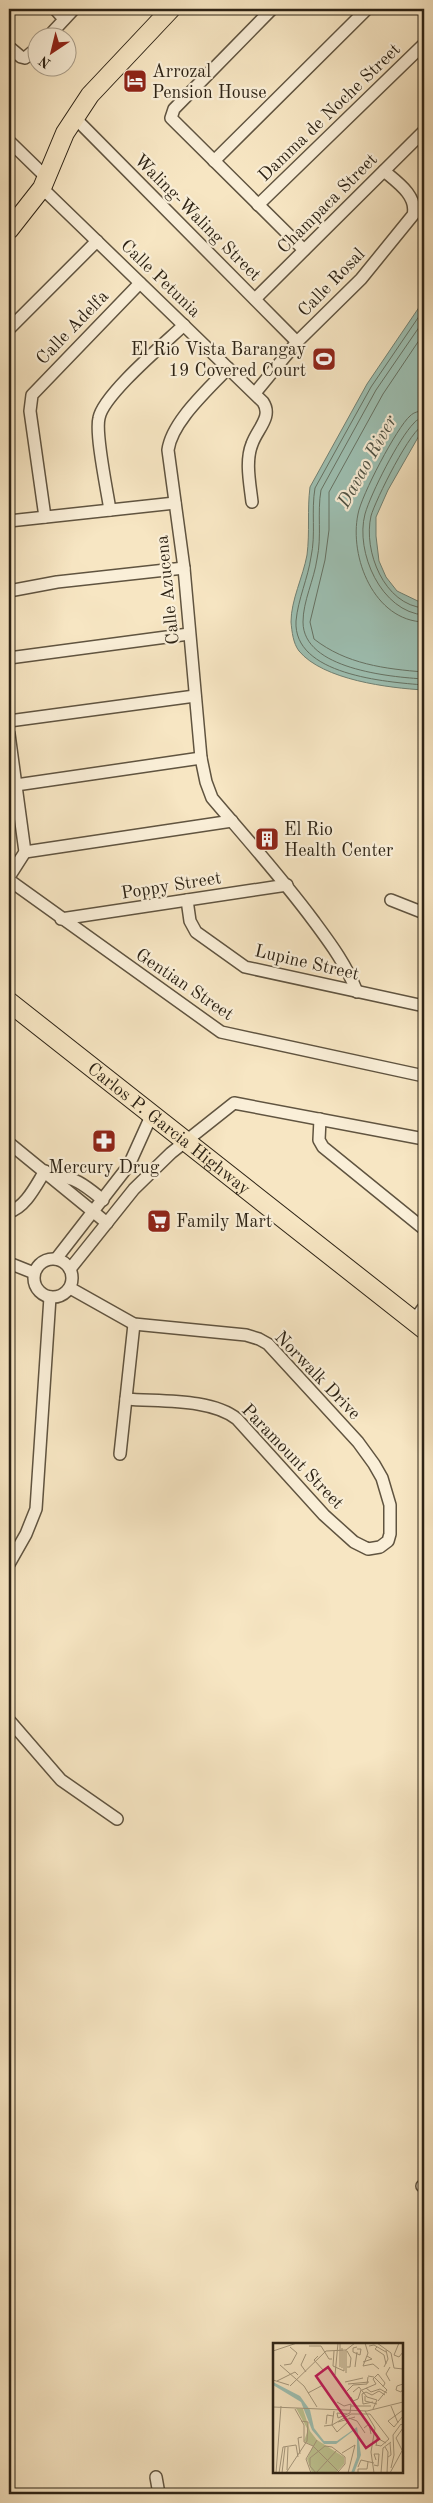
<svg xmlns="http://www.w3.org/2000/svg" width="433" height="2503" font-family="'Old Standard TT',serif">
<rect width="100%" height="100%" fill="#f7e6c3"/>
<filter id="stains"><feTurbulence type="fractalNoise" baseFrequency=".004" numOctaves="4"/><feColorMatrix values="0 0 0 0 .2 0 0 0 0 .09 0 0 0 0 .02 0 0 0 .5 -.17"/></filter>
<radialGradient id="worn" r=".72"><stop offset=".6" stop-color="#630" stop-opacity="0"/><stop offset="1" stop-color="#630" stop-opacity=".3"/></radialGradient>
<path fill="#9dc0b3" stroke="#708174" d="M424,300V427L388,490L376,517V536L379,561L386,577L397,591L424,604V690C389,688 323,680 299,651C293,643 292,632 291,622C291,600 303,577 307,555C310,532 307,510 310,487L367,384Z"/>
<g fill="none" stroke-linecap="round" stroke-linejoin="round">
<g stroke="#657264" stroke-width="1">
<path d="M424,309L371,387L315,488C311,511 316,534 311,557C308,578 298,599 296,621C293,675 386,682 424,685"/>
<path d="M424,320L376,390L321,490C317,513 322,536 317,559C314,580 303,601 303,622C303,669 390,677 424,679"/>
<path d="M424,333L383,394L329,492V530L325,560L310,622L314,639C346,664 385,669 424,672"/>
<path d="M424,411C419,411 414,412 410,416C397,427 361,496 358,514C349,557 374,621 424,622"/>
<path d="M424,419C420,419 417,419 414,423C399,438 371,493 365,514C355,552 381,612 424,615"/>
<path d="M424,425C412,426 375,501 371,516C363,551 384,605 424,608"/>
</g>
<g stroke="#605440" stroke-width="14">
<g id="minor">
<polyline points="55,9 64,19"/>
<polyline points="272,9 174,109 171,118 304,250"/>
<polyline points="47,38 74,9"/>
<polyline points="9,47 21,57 25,58 38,47"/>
<polyline points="74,117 297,342"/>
<polyline points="9,141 47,178"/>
<polyline points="214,161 367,9"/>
<path d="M42,188L263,402C273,417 257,429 252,444C245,461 250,484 252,502"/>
<polyline points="258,205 424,44"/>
<polyline points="255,299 424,131"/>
<polyline points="9,329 97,241"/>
<path d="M228,368C209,389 172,421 168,450L184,568L201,758L206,782L212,798C246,838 281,877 313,920C330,943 346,964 357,992"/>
<path d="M255,393L297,342L361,279L413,215C418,196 397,182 384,171"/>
<path d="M110,510C107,490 95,434 99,418C103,395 165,343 184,325"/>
<polyline points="45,517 30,411 32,395 140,283"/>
<polyline points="9,521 175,503"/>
<polyline points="9,591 57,582 184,568"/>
<polyline points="9,658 189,634"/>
<polyline points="9,721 195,696"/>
<polyline points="9,734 25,852 9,877"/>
<polyline points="16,785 201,758"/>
<polyline points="25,852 232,821"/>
<polyline points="9,880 221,1032 424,1076"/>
<polyline points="187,900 190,921 196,932 245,967 424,1006"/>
<polyline points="391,900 424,913"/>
<polyline points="61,919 287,885"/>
<polyline points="320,1119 319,1140 323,1147 424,1229"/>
<polyline points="9,1143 107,1223"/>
<path d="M53,1177C74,1175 87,1187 103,1200"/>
<path d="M9,1212C26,1207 36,1185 45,1171"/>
<circle cx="53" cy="1278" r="19"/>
<polyline points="56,1259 129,1165 152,1114"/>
<polyline points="9,1263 34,1273"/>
<polyline points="70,1269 134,1189 171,1153 234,1103 424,1139"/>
<path d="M70,1288L134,1324L246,1335L259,1339L268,1344L358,1442L374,1464L382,1478L390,1505V1534L388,1541L380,1547L368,1549L354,1542L324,1515L237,1419C211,1398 159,1402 126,1399"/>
<polyline points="414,1320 424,1307"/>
<polyline points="120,1454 134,1324"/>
<polyline points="9,1564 26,1534 36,1509 50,1297"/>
<polyline points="9,1720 61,1780 117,1819"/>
<polyline points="422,2186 424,2186"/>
<polyline points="156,2477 159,2494"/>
</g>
</g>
<g stroke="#2d2315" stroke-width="20">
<polyline id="primary" points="9,230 42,188 65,133 90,95 171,9"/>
</g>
<g stroke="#2d2315" stroke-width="21">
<g id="trunk">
<path id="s1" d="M9,1002L424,1329"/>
</g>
</g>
<use href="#minor" stroke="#faefd8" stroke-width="11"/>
<use href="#primary" stroke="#f7e6c3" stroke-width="18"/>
<use href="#trunk" stroke="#f7e6c3" stroke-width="19"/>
</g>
<defs>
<g id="hotel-square" transform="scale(1.25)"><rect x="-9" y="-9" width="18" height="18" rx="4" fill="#8f2418" stroke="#faefd8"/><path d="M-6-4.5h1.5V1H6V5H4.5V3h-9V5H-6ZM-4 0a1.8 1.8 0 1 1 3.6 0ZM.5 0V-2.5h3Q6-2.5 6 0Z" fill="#fff"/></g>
<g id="stadium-square" transform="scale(1.25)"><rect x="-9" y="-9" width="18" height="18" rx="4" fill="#8f2418" stroke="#faefd8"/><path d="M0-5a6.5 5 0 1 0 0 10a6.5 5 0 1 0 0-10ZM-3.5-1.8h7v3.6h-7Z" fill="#fff"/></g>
<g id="building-square" transform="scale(1.25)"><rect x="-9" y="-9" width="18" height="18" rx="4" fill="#8f2418" stroke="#faefd8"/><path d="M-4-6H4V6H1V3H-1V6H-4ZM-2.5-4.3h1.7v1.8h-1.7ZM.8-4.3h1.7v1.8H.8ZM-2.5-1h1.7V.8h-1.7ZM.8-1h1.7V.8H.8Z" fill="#fff"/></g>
<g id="pharmacy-square" transform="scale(1.25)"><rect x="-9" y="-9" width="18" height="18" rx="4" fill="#8f2418" stroke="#faefd8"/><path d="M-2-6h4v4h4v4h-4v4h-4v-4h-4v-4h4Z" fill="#fff"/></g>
<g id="supermarket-square" transform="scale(1.25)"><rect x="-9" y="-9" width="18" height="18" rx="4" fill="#8f2418" stroke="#faefd8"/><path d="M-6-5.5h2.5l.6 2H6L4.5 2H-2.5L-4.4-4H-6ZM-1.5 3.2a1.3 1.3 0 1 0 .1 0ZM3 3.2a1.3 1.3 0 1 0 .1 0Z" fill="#fff"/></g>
</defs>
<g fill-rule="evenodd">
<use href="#hotel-square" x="135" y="81"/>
<use href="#stadium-square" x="324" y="359"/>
<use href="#building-square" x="267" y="839"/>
<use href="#pharmacy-square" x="104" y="1141"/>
<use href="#supermarket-square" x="159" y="1221"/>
</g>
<g text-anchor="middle" stroke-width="4.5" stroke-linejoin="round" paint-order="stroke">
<g font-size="18" fill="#2d2315" stroke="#faefd8" text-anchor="start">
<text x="152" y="77">Arrozal<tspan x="152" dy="21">Pension House</tspan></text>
<text x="306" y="355" text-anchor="end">El Rio Vista Barangay<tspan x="306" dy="21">19 Covered Court</tspan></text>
<text x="284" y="835">El Rio<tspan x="284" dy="21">Health Center</tspan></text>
<text x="104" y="1173" text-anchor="middle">Mercury Drug</text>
<text x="176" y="1227">Family Mart</text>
</g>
<g font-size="18" fill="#2d2315" stroke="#faefd8">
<text transform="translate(329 112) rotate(-44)" y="6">Damma de Noche Street</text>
<text transform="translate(327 203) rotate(-45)" y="6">Champaca Street</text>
<text transform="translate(198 217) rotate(45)" y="6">Waling-Waling Street</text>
<text transform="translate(161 278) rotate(44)" y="6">Calle Petunia</text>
<text transform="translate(331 282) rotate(-46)" y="6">Calle Rosal</text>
<text transform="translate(72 327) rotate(-46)" y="6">Calle Adelfa</text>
<text transform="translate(167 590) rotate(-96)" y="6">Calle Azucena</text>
<text transform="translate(171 885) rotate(-9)" y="6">Poppy Street</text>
<text transform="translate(307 962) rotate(13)" y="6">Lupine Street</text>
<text transform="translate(185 984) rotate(34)" y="6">Gentian Street</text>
<text dy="6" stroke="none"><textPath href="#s1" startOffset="204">Carlos P. Garcia Highway</textPath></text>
<text transform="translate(318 1375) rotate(46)" y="6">Norwalk Drive</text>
<text transform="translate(293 1456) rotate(46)" y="6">Paramount Street</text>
</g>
<g font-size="19" font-style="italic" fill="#4f5244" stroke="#faefd8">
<text transform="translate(366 461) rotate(-61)" y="7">Davao River</text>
</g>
</g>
<g transform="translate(273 2343)">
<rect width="130" height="130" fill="#f7e6c3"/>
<path d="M23,65L30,66L37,88L44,97L71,114V121L63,130H39L34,116L40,103L31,98L35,87Z" fill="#bec492"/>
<path d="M0,39L27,53L37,67L41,85L51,98H64L84,84L88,112L81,130H78L84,114V89L80,88L63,101H51L39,87L28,59L0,42Z" fill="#9dc0b3"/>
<path fill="none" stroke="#a6987d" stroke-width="1" d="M92,0L95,10L90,23L100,21L106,26M104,0L118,10L121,25L130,26M126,0L121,12L126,14L130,9M36,3H48L56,16H59M96,3L101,2L113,9M104,4L102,6L111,12L113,21M84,6H88L87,12L80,9V5L84,4M73,7V30M0,8L24,0M61,8L60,23L71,28V8M74,8L78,15L77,24H74M45,13L41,17L51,28M90,19L99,16L94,13M7,22L31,43L44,64M11,22L18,21L24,10L17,4M67,24V0M82,24L84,9M111,24L115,16L113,7M117,24L113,31L117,38M69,25V5M33,29L28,22L33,11M62,32L65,0M95,33L101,34L114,47L105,58M0,37L16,42M4,38L22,29L25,32M72,39L90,35M75,41L96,39M130,41L124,43L123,47L128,49L130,46M17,43L53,8L73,7L82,0M93,45L98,49L107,46L114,50M89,47L103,41L100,36L105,31L112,40L110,44M74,48L80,42L94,41L95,34M80,49L86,44L94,54L104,57L100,66M35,50L50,42M92,53V58L104,61M78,54L80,58L85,56L88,47M64,59L71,63L78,61M100,59L90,61L89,51L93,49L99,52L106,48L112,52M78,63H98M118,63L125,80M0,64L94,68L130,59M22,66L31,82V99L40,103L67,130M130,67L115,78L121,84L130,73M92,68L102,85L98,109L101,130M74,71L64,70L65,75L77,70L78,61M76,75L84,78L92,90M65,79L82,74M53,81L54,72L60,73M59,82L78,71H97L116,96M59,82L64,89L76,78M51,83L59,82L61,68M91,85L96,81L98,91M103,102L108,103L116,96M103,103L104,95L113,100M112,104L115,109L114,130M129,107L123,95L130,85M69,110L82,102L75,130M27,111L25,95L29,94M115,114L118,112L117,100M101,122L105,123L106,111H101L103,117M85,124L88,117L101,120M118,125L121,112L120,92L128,81L130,83M14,127L15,104M3,130L8,63M6,130L10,104L23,102L25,114M9,130L12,104M13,130L34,98L35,79L28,78M38,130L33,116L44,97M43,130L37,123V115L52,103L59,104L72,114V121L65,129M43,130L64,107M85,130V126H94L95,119M108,130L110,105L118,99M117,130L130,106"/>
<path fill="#c2185b" fill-opacity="0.15" stroke="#c2185b" stroke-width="2.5" d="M55,24L106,96L93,105L43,33Z"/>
<rect width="130" height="130" fill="none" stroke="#2d2315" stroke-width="2.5"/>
</g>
<rect width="433" height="2503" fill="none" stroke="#f7e6c3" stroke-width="30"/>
<rect x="10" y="10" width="413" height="2483" fill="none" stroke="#2d2315" stroke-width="2.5"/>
<rect x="15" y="15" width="403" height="2473" fill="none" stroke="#2d2315"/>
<g transform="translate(52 52) rotate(215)"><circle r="24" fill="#faefd8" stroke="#a89d8a"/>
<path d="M0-4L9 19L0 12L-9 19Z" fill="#8f2418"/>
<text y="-8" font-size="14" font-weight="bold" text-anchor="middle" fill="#2d2315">N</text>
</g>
<rect width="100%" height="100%" filter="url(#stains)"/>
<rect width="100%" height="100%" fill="url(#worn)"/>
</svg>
